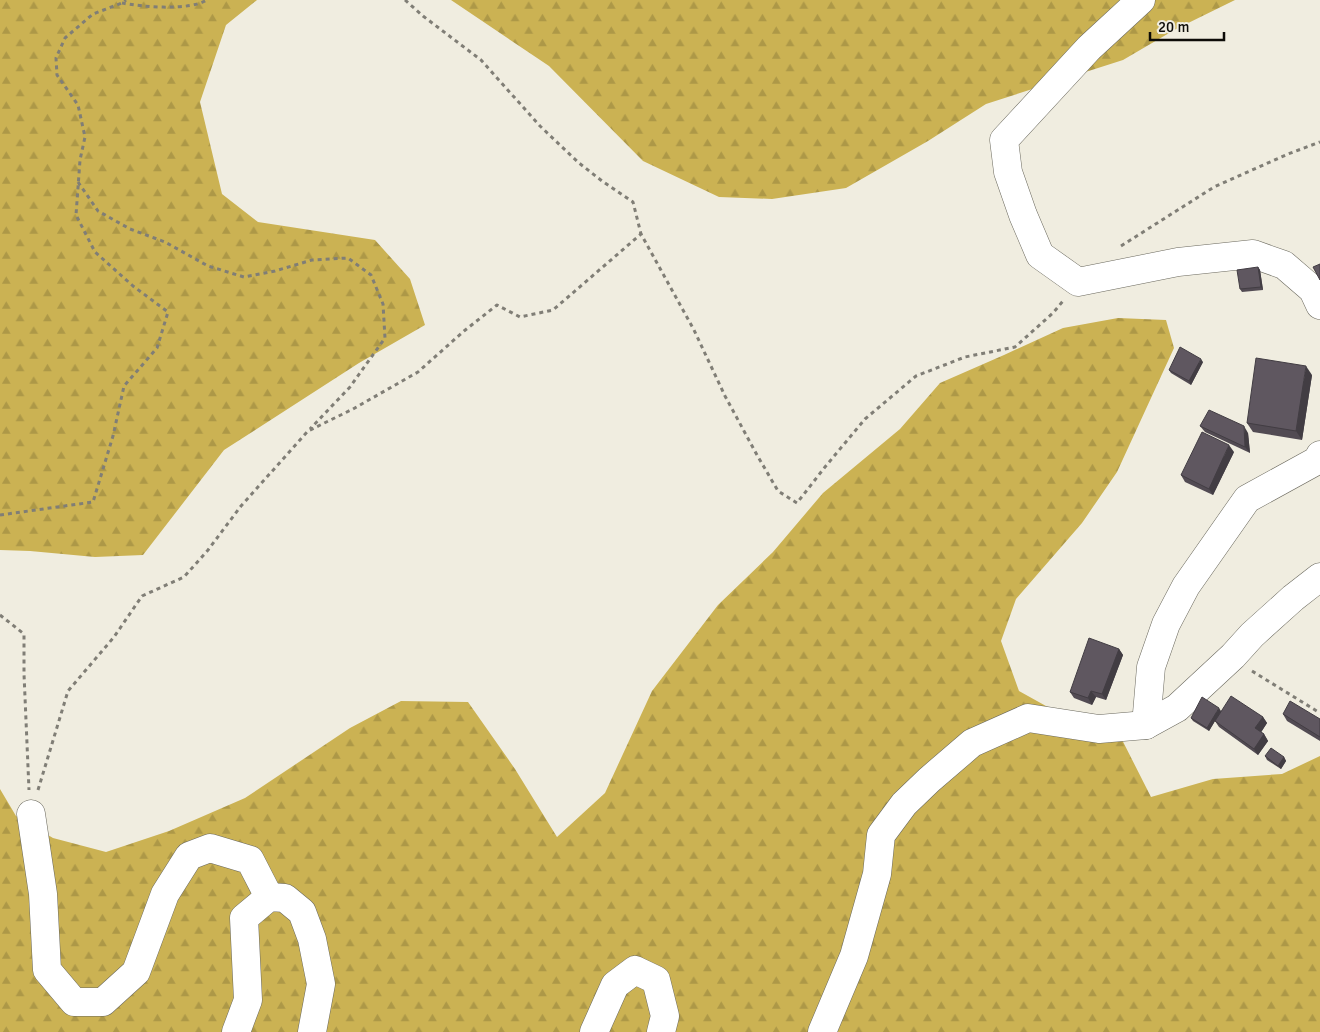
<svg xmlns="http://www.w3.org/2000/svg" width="1320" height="1032" font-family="Signika,sans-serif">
<defs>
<pattern id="forest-firs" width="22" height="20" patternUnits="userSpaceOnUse" patternTransform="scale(1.25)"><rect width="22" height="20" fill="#cbb253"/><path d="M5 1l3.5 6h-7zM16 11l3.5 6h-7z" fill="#ad9847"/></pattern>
</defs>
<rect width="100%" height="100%" fill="#f0ede0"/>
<g fill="url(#forest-firs)">
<polygon points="0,0 257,0 226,25 200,102 222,194 258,222 375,240 410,279 425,325 359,363 224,450 143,555 95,557 30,551 0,550"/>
<polygon points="451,0 1235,0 1176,29 1123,60 986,104 928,141 846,188 772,199 719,197 643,161 549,66"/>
<polygon points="1118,318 1166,320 1174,348 1117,472 1082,523 1016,599 1001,641 1019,691 1064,716 1110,716 1151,797 1213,779 1282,774 1320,756 1320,1032 0,1032 0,789 16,816 53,838 106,852 169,831 245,798 350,728 401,701 468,702 515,769 557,837 605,793 652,691 718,605 773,552 823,493 900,429 940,383 1004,355 1063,328"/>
</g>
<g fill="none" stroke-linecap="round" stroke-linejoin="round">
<g stroke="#6b695e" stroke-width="29">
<g id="minor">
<polyline points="1141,0 1089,48 1004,140 1008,172 1023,215 1040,255 1078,282 1178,262 1253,254 1284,265 1313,290 1320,305"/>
<polyline points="1146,725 1151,667 1166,624 1186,586 1247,499 1318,460 1320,455"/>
<polyline points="31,814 43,894 47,970 74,1002 103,1002 136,972 165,894 189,856 210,848 250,860 269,897"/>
<polyline points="236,1032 248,1000 244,918 269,897 285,898 302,912 312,939 321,984 312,1032"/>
<polyline points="594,1032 615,985 635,970 656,980 665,1016 661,1032"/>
<polyline points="822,1032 854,956 877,874 881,835 904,804 929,780 972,743 1028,718 1099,729 1146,725 1177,708 1233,656 1252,635 1293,598 1320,577"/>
</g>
</g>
<g stroke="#807e76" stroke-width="3" stroke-dasharray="4 4" stroke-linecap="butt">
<polyline points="405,0 423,16 481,60 540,126 579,163 602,181 633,202 641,234"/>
<path d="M122,3C143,7 189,11 207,0"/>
<polyline points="78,182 98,211 130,229 165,242 208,266 244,277 275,271 312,260 348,258 371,275 383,304 385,338 350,387 310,429"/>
<polyline points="1121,246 1214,187 1288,154 1320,142"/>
<polyline points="0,515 93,502 113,436 124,386 157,348 168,312 133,286 95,252 76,215 80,160 85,137 78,105 57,75 56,58 65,38 93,14 122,3 126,0"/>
<polyline points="0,615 24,634 24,674 29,790"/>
<polyline points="1252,671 1320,713"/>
<polyline points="38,790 68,691 114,637 142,596 184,577 208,550 241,506 308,431 353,409 418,372 464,331 497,305 520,317 553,310 641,234 694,330 725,396 757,455 778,491 797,503 825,467 865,419 916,376 965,357 1015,347 1053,313 1063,301"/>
</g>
<use href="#minor" stroke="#fff" stroke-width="28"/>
</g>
<g fill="#524b53">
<polygon points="1258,267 1260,270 1263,290 1242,292 1240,289"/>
<polygon points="1203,362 1191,385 1171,373 1169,370"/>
<polygon points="1312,375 1302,440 1253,432 1247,423"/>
<polygon points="1200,426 1248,433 1250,453 1205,432"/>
<polygon points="1234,452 1213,495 1185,482 1181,475"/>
<polygon points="1119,649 1123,655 1106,700 1096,697 1092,705 1074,698 1070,692"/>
<polygon points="1221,711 1263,717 1267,723 1261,732 1264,734 1268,741 1258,755 1219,727 1215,721 1209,731 1193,721 1191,718"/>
<polygon points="1283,714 1320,719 1320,741 1287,721"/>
<polygon points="1265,756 1284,757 1286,761 1281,769 1267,760"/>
</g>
<g fill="#423d43">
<polygon points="1258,267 1260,270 1263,290 1261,287"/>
<polygon points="1201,359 1203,362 1191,385 1189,381"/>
<polygon points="1306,366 1312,375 1302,440 1296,431"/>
<polygon points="1244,426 1248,433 1250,453 1245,447"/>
<polygon points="1229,445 1234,452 1213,495 1209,489"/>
<polygon points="1119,649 1123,655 1106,700 1102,694"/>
<polygon points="1091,691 1096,697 1092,705 1088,698"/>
<polygon points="1219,708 1221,711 1209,731 1207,728"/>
<polygon points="1263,717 1267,723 1260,734 1255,728"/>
<polygon points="1264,734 1268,741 1258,755 1254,749"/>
<polygon points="1284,757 1286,761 1281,769 1278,766"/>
</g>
<g fill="#5f5760" stroke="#423d43">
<polygon points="1320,264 1320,280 1313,267"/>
<polygon points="1258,267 1261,287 1240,289 1237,270"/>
<polygon points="1180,347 1201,359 1189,381 1169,370"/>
<polygon points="1256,358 1306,366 1296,431 1247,423"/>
<polygon points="1209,410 1244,426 1245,447 1200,426"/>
<polygon points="1202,432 1229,445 1209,489 1181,475"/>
<polygon points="1089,638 1119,649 1102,694 1091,691 1088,698 1070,692"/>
<polygon points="1231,696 1263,717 1255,728 1264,734 1254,749 1215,721"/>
<polygon points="1202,697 1219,708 1207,728 1191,718"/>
<polygon points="1290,701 1320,719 1320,737 1283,714"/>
<polygon points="1271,748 1284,757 1278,766 1265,756"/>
</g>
<path d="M1150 32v8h74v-8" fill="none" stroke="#0d0c08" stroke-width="2.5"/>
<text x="1158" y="32" font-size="15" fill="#0d0c08" stroke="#f0ede0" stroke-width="4" paint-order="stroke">20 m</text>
</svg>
